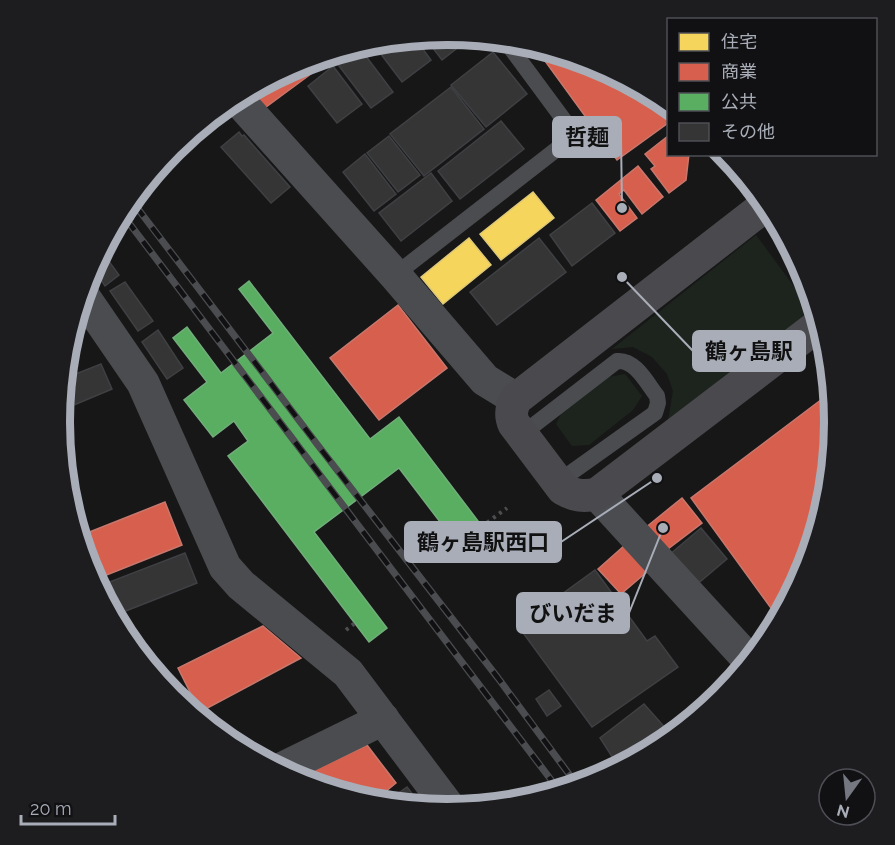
<svg xmlns="http://www.w3.org/2000/svg" width="895" height="845" font-family="Raleway,'Noto Sans JP',sans-serif">
<rect width="100%" height="100%" fill="#171717"/>
<g fill="#1d241e">
<polygon points="756,235 813,312 668,421 673,391 667,374 652,357 633,347 612,349"/>
<polygon points="625,374 642,396 633,410 589,445 572,446 556,424 562,412 608,377"/>
</g>
<g fill="#f6d55c" stroke="#dfc978" stroke-width="1.5">
<polygon points="533,192 554,218 501,260 480,234"/>
<polygon points="469,238 491,265 443,304 421,277"/>
</g>
<g fill="#d6604d" stroke="#c8776d" stroke-width="1.5">
<polygon points="541,53 596,64 668,113 668,123 617,160 540,54"/>
<polygon points="334,57 262,110 252,96 299,64"/>
<polygon points="668,136 668,154 689,154 686,180 669,193 651,169 655,166 645,154"/>
<polygon points="638,166 663,197 642,214 624,190 619,194 637,218 620,231 596,200"/>
<polygon points="398,305 447,368 379,420 330,358"/>
<polygon points="830,393 835,423 806,571 776,615 691,498"/>
<polygon points="682,498 702,523 664,552 645,528"/>
<polygon points="165,502 182,545 104,576 87,533"/>
<polygon points="625,545 648,571 621,594 598,569"/>
<polygon points="263,626 301,658 200,712 178,668"/>
<polygon points="367,745 396,783 379,797 296,779"/>
</g>
<polygon fill="#5aae61" stroke="#71ae7b" stroke-width="1.5" points="249,281 370,439 399,417 494,542 469,560 399,468 314,532 387,628 369,642 228,456 248,441 234,421 213,437 184,400 207,382 173,338 187,327 221,373 273,333 239,289"/>
<g fill="#353536" stroke="#3f4043" stroke-width="1.5">
<polygon points="448,35 469,39 442,60 426,39"/>
<polygon points="417,41 431,60 402,82 377,49"/>
<polygon points="362,51 393,92 371,108 336,62 346,55"/>
<polygon points="493,52 527,94 486,127 451,85"/>
<polygon points="333,66 362,104 337,123 308,86"/>
<polygon points="451,87 484,129 424,176 390,134"/>
<polygon points="501,121 524,149 460,199 438,171"/>
<polygon points="239,132 242,136 244,135 290,187 271,203 221,147"/>
<polygon points="389,136 420,175 398,192 367,153"/>
<polygon points="365,154 396,194 374,211 343,172"/>
<polygon points="431,173 452,201 401,241 379,213"/>
<polygon points="592,203 615,233 572,266 550,235"/>
<polygon points="539,238 566,272 497,325 470,292"/>
<polygon points="103,253 119,275 105,286 93,268"/>
<polygon points="125,282 153,321 138,331 110,291"/>
<polygon points="158,330 183,368 167,379 142,342"/>
<polygon points="101,364 112,389 62,410 68,377"/>
<polygon points="701,528 727,559 695,586 669,555"/>
<polygon points="185,553 197,583 118,614 99,586"/>
<polygon points="595,570 647,641 655,636 678,667 592,727 518,626"/>
<polygon points="549,690 561,706 547,716 536,699"/>
<polygon points="644,704 669,732 618,766 600,738"/>
<polygon points="407,787 421,805 390,799"/>
</g>
<g fill="none" stroke-linecap="round" stroke-linejoin="round">
<g stroke="#4d4e52" stroke-width="4" stroke-dasharray="3 4.5" stroke-linecap="butt">
<polyline points="481,527 507,508"/>
<polyline points="346,630 355,623"/>
</g>
<g stroke="#4b4c50" stroke-width="16">
<polyline points="395,275 575,135 510,47"/>
<path d="M521,435L617,361C635,359 647,383 657,396L658,403L655,413L558,482"/>
</g>
<g stroke="#4b4c50" stroke-width="33">
<polyline points="241,103 395,275 485,380 516,399"/>
<polyline points="84,297 143,383 225,567 241,585 348,673 451,810"/>
<polyline points="597,494 747,658"/>
<polyline points="281,769 383,719"/>
</g>
<path stroke="#4a4a4e" stroke-width="33" d="M762,208L516,399C511,408 510,415 514,424L563,489C575,496 584,497 597,494L816,327"/>
<g stroke="#4b4c4f" stroke-width="7">
<g id="rail">
<polyline points="135,205 320,448 498,678 577,785"/>
<polyline points="126,219 558,789"/>
</g>
</g>
<use href="#rail" stroke="#111113" stroke-width="4.5" stroke-dasharray="14" stroke-linecap="butt"/>
</g>
<path d="M0 0H895V845H0ZM70 422a377 377 0 1 1 754 0a377 377 0 1 1-754 0Z" fill="#1d1d20" fill-rule="evenodd"/>
<path fill="none" stroke="#a8adb8" stroke-width="8" d="M70 422a377 377 0 1 1 754 0a377 377 0 1 1-754 0Z"/>
<path fill="none" stroke="#a8adb8" stroke-width="2" d="M622 208L621 137M622 277L693 351M657 478L561 542M663 528L629 613"/>
<g fill="#a8adb8" stroke="#111113" stroke-width="2">
<circle cx="622" cy="208" r="6"/>
<circle cx="622" cy="277" r="6"/>
<circle cx="657" cy="478" r="6"/>
<circle cx="663" cy="528" r="6"/>
</g>
<g fill="#a8adb8" stroke="#a8adb8" stroke-width="2">
<rect x="553" y="117" width="68" height="40" rx="6"/>
<rect x="693" y="331" width="112" height="40" rx="6"/>
<rect x="405" y="522" width="156" height="40" rx="6"/>
<rect x="517" y="593" width="112" height="40" rx="6"/>
</g>
<g font-size="22" text-anchor="middle" font-weight="bold" fill="#111">
<text x="587" y="145">哲麺</text>
<text x="749" y="359">鶴ヶ島駅</text>
<text x="483" y="550">鶴ヶ島駅西口</text>
<text x="573" y="621">びいだま</text>
</g>
<rect x="667" y="18" width="210" height="138" fill="#111113" stroke="#4d4f55" stroke-width="1.5"/>
<rect x="679" y="33" width="30" height="18" fill="#f6d55c" stroke="#4d4f55" stroke-width="1.5"/>
<text x="721" y="48" font-size="18" fill="#a8adb8">住宅</text>
<rect x="679" y="63" width="30" height="18" fill="#d6604d" stroke="#4d4f55" stroke-width="1.5"/>
<text x="721" y="78" font-size="18" fill="#a8adb8">商業</text>
<rect x="679" y="93" width="30" height="18" fill="#5aae61" stroke="#4d4f55" stroke-width="1.5"/>
<text x="721" y="108" font-size="18" fill="#a8adb8">公共</text>
<rect x="679" y="123" width="30" height="18" fill="#353536" stroke="#4d4f55" stroke-width="1.5"/>
<text x="721" y="138" font-size="18" fill="#a8adb8">その他</text>
<g transform="translate(847 797) rotate(195)"><circle r="28" fill="#111113" stroke="#4d4f55" stroke-width="1.5"/>
<path d="M0-4.5L10 22L0 15L-10 22Z" fill="#757880"/>
<text y="-9" font-size="16" font-weight="bold" text-anchor="middle" fill="#a8adb8">N</text>
</g>
<path d="M21 815v9h94v-9" fill="none" stroke="#a8adb8" stroke-width="3"/>
<text x="30" y="815" font-size="18" fill="#a8adb8" stroke="#111113" stroke-width="4.5" paint-order="stroke">20 m</text>
</svg>
